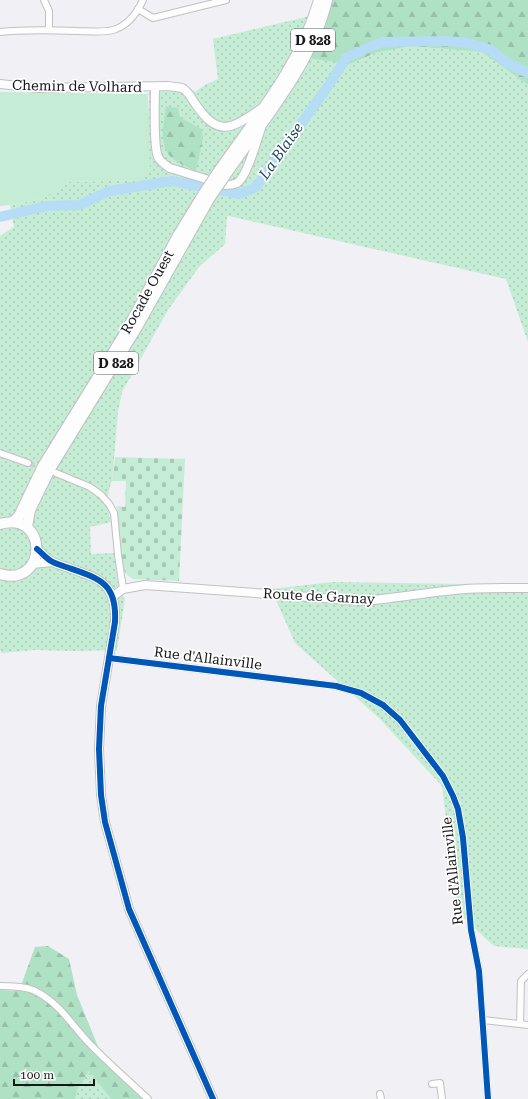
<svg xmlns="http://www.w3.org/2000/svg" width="528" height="1099" font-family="'Roboto Serif',serif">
<defs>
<pattern id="green-dots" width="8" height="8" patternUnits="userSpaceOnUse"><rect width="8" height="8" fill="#c5ecd4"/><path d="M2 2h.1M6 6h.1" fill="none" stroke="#a8cab5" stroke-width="1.8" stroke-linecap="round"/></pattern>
<pattern id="forest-firs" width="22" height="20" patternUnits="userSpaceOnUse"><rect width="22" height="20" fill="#afe1c4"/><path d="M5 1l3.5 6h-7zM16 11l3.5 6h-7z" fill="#96c0a8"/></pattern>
<pattern id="cemetery-stones" width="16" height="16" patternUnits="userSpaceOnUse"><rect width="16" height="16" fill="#c5ecd4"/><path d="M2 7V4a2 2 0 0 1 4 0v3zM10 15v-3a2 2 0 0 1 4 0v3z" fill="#a8cab5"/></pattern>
</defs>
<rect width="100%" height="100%" fill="#f0f0f5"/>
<g fill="url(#green-dots)">
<path d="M327,12L350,64L375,53L410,46L482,52L528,85V342L506,279L229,216L227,217L225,244L199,267L168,310L122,392L118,412L112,481C106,494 107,508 111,522L90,527L91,554L114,553L118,584L125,599L117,650L72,651L35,650L1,653L0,648V236L14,227L10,205L43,198L70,182L141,180L149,106V83H183L195,92L205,85L218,79L213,39Z"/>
<polygon points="333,582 528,585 528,949 494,946 458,913 442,786 379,718 295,643 271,589"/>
<polygon points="89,1071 111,1099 75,1099 78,1088"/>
</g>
<g fill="url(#forest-firs)">
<polygon points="330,0 528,0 528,85 482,52 410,46 375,53 350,64 308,58"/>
<path d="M166,106L178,108L180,117L201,129L203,138L196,171C187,167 175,162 169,155C159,142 164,121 166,106Z"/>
<polygon points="48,946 69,959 77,995 101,1054 152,1099 111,1099 89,1071 78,1088 75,1099 0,1099 0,990 19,991 35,947"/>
</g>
<path fill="url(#cemetery-stones)" d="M115,457L185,459L179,581L134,579C127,576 125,573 122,566L117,506L125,507L126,481H112Z"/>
<polygon fill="#c5ecd4" points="0,92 148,94 150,173 141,180 70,182 43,198 10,205 0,206"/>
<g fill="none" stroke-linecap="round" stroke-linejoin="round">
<polyline stroke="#b7ddf6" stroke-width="10" points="0,217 47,206 80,205 109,191 172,181 240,194 256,187 326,89 347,57 382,42 447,41 468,43 491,50 507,63 528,73"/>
<polyline stroke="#d0d0d4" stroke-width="6" stroke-dasharray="6 3" stroke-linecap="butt" points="28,463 43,469"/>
<g stroke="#c1c1c5" stroke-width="8">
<g id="minor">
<polyline points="44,0 49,11 49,30"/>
<polyline points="138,9 153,18 226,0"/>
<path d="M0,32C25,29 51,30 77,31C89,31 102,33 113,30C127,26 137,13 143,0"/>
<polyline points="0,453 28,463"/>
<polyline points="56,473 90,487 101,495 109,504 114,513 118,555 123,589"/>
<polyline points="109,658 336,686 361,693 383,705 400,720 443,776 453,796 458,809 463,838 471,930 479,971 488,1099"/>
<path d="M0,986C11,986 23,986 33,990C59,1002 70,1023 88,1042C107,1062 128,1080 148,1099"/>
<polyline points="483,1020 528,1025"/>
<polyline points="520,1023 521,981 528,974"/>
<polyline points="432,1084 440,1083 442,1099"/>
<polyline points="380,1094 381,1099"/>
</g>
</g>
<g stroke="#c1c1c5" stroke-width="10">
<g id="tertiary">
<path d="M0,84L37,88L169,86C173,87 178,87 182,88C187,90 191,97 194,102C218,138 230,130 262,108"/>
<path d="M155,87C155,102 153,145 158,157C161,162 165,165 170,168L225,185C229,185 233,185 237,183C247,177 257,140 261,128"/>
<path d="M37,549C42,553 46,558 51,561C56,564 63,566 69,568C101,579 117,584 115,622L101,706L99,749L101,795L105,822L129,909L213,1099"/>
<polyline points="32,564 52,562"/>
<path d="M112,597L123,589L145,585L365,601C395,598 424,593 454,590C478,587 503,588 528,588"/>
</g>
</g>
<g stroke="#c1c1c5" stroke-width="12">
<g id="primary">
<path d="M216,175C254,120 301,65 319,0"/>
<path d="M224,177C262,121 311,67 327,0"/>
<polyline points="13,522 19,516 43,466 125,333 179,234 201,198"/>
<path d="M0,524C49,510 48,588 0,574"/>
<polyline points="27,527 30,510 50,469 137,327 209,199"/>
</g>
</g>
<use href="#minor" stroke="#fdfdfe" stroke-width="6"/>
<use href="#tertiary" stroke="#fdfdfe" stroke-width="8"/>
<use href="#primary" stroke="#fdfdfe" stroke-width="10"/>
<g stroke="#c1c1c5" stroke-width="12" stroke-linecap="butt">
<g id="primary-bridge">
<polyline points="201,198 216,175"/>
<polyline points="209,199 224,177"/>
</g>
</g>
<use href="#primary-bridge" stroke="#fdfdfe" stroke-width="10"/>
<g stroke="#fff" stroke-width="8">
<g id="cycleway">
<path d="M37,549C42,553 46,558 51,561C56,564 63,566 69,568C101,579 117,584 115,622L101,706L99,749L101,795L105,822L129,909L213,1099"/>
<polyline points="109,658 336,686 361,693 383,705 400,720 443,776 453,796 458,809 463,838 471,930 479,971 488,1099"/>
</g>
</g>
<use href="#cycleway" stroke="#0057b8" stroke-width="6"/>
</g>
<g text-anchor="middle" stroke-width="3.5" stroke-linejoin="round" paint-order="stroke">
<g fill="#fff" stroke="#5d5d5f" stroke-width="1">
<rect x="291" y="29" width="44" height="22" rx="3"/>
<rect x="94" y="352" width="44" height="22" rx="3"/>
</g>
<g font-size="13" font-weight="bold" fill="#18181b">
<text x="313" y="45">D 828</text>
<text x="116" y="368">D 828</text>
</g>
<g font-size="14" fill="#18181b" stroke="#fff">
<text transform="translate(77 86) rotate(1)" y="5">Chemin de Volhard</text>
<text transform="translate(147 292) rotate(-61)" y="5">Rocade Ouest</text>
<text transform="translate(319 596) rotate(3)" y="5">Route de Garnay</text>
<text transform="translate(208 658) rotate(7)" y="5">Rue d'Allainville</text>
<text transform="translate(452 871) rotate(-96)" y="5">Rue d'Allainville</text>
</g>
<g font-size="15" font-style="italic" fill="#214a61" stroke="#fff">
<text transform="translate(281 151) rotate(-55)" y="5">La Blaise</text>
</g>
</g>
<path d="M14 1079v6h80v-6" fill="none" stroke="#18181b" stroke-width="2"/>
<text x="20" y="1079" font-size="12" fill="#18181b" stroke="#ffffff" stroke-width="3" paint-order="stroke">100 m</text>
</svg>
